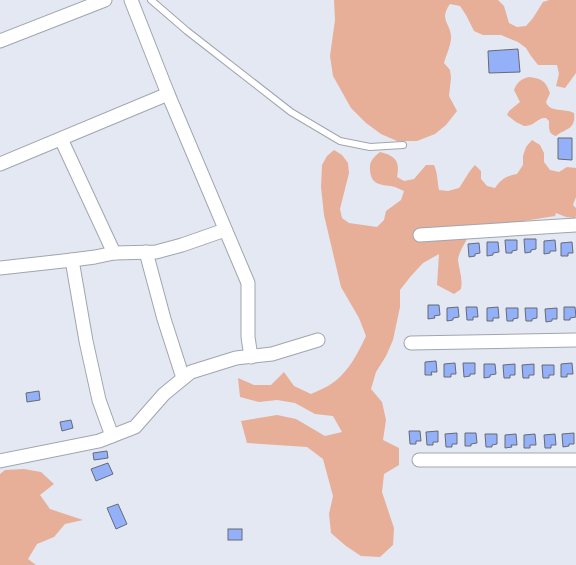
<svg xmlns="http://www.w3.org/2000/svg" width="576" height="565" font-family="Lato,sans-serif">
<rect width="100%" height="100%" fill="#e4e8f3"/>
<g fill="#e7ae98">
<path d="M334,0H498L504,6L509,23L517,27L526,26L533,18L543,2L549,0H576V73L565,88L556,86L559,74L557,65H538L531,56L526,48L518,42L501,35H483L474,31L466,15L460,6L450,4C438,21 452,23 451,39C450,48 446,55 444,63L450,70L451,78L449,96L457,111L446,125L435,134L417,141H397L381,134L366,123L351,108L333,76L330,56L335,20Z"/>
<path d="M529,77C542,79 545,80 550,93L546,102C550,113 565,108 574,113C576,130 566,128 556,136C548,134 549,128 549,121L546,118C540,118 539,120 534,123C532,125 527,126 524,126L516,122L507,115L509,111L520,102L514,90C517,82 521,79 529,77Z"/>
<path d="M532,140L540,145L544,153V162L550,170L559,172L567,167L576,168V197L573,205L576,208V216L575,218L566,217L556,213L555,216L474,229C469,235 458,253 458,260C459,270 463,278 461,289L454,294L437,285L439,254L423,263L411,276L400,290V307L393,340L386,356L376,372L371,389L382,402L386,420L383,440L399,448V465L384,474L382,492L394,528L393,545L380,557L361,556L346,546L331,533L329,514L333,496L323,459L307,447L247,443L241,421L277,415L296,419L325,436L342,432L333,416L315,414L295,403L277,400L259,402L240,397L238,378L254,385H271L284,372L294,386L311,394C317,391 323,389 328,386C347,375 357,355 366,336L359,318L341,287L324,215L321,187L322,165L327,156L334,150L342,155L348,163L349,173L340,209L342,218L349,223L377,227L384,220L386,211L401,200L404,191C401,190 398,188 395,187C383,184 371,187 370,170C369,161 374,157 380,152C396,156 400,161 397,177L404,181L414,179L426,165H434C438,174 437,181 439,190L448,191L459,188C465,180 468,172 475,165L481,171V179L487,186L495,188C501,179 506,176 517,174L523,165V156L526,147Z"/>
<polygon points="24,469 41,472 54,484 40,495 50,509 83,520 65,524 54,537 37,544 28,559 36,565 0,565 0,474 5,470"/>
</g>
<g fill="#93b0f9" stroke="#666a73">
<polygon points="518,49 520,72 489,73 488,51"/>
<polygon points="558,138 572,138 572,160 558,159"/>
<polygon points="524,239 536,239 536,249 531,250 531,252 525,253"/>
<polygon points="505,240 517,240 517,250 512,251 512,253 506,253"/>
<polygon points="555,240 556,251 550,251 550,253 544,254 544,241"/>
<polygon points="487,242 498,242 499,252 493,253 493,255 487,256"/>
<polygon points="572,242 573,253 568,253 568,256 561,256 561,243"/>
<polygon points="479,243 480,253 475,254 475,256 469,257 468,244"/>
<polygon points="428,305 439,305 440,315 434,316 435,318 428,319"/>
<polygon points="458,307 459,317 453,318 453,320 447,321 447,308"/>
<polygon points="466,307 477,307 478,317 473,317 473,320 467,320"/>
<polygon points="498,307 499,318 493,318 493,321 487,321 487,308"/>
<polygon points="564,307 575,307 576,317 570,318 570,320 564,320"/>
<polygon points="506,308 518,308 518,318 513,319 513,321 507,321"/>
<polygon points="525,308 537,308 537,318 532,319 532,321 526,321"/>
<polygon points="557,308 557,319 552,319 552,321 546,322 545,309"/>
<polygon points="436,361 437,372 431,372 432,375 425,375 425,362"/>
<polygon points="455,363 456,374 451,374 451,377 444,377 444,364"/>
<polygon points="463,363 475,363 475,374 470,374 470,376 464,377"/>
<polygon points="572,363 573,374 567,374 567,377 561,377 561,364"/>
<polygon points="484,364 495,364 496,374 490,375 490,377 484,378"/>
<polygon points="515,364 515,375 510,375 510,378 504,378 503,365"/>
<polygon points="534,364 534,375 529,375 529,378 523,378 522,365"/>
<polygon points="542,365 554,365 554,375 549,375 549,378 543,378"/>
<polygon points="39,391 40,400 27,402 26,393"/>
<polygon points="71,420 73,428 62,431 60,422"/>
<polygon points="409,431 420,431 421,441 416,441 416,444 410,444"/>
<polygon points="438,431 438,442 433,442 433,445 427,445 426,432"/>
<polygon points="457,433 457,444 452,444 452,447 446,447 445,434"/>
<polygon points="465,433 476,433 477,443 471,444 471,446 465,446"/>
<polygon points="574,433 574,444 569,444 569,446 563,447 562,434"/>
<polygon points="485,434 497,434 497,444 492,445 492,447 486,447"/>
<polygon points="516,434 517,445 511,445 512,447 505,448 505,435"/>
<polygon points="535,434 536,445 530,445 530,448 524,448 524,435"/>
<polygon points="555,434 556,445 551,445 551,448 545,448 544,435"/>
<polygon points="107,451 108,458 94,460 93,453"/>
<polygon points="108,463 113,474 96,481 91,469"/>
<polygon points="118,504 127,524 116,529 107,508"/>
<rect x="228" y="529" width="14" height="11"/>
</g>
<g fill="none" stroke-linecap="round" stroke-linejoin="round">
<g stroke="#a1a5af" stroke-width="8">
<polyline id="lane" points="151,0 187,31 291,112 340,141 370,147 403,145"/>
</g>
<g stroke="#a1a5af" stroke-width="15">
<g id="street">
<polyline points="131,0 168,94 248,283 248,337 251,357"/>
<polyline points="0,41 105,0"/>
<polyline points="61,139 114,253"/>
<polyline points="0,164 168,94"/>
<polyline points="420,235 576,225"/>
<polyline points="146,252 164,319 183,378"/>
<polyline points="72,260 86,341 99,400 112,436"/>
<polyline points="0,268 72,260 95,257 114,253 156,252 182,245 225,230"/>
<polyline points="411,343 576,340"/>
<polyline points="419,460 576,460"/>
<polyline points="0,461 99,441 135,427 164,394 191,372 236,358 272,354 318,340"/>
</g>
</g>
<use href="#lane" stroke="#fff" stroke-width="6"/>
<use href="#street" stroke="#fff" stroke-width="13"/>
</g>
</svg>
